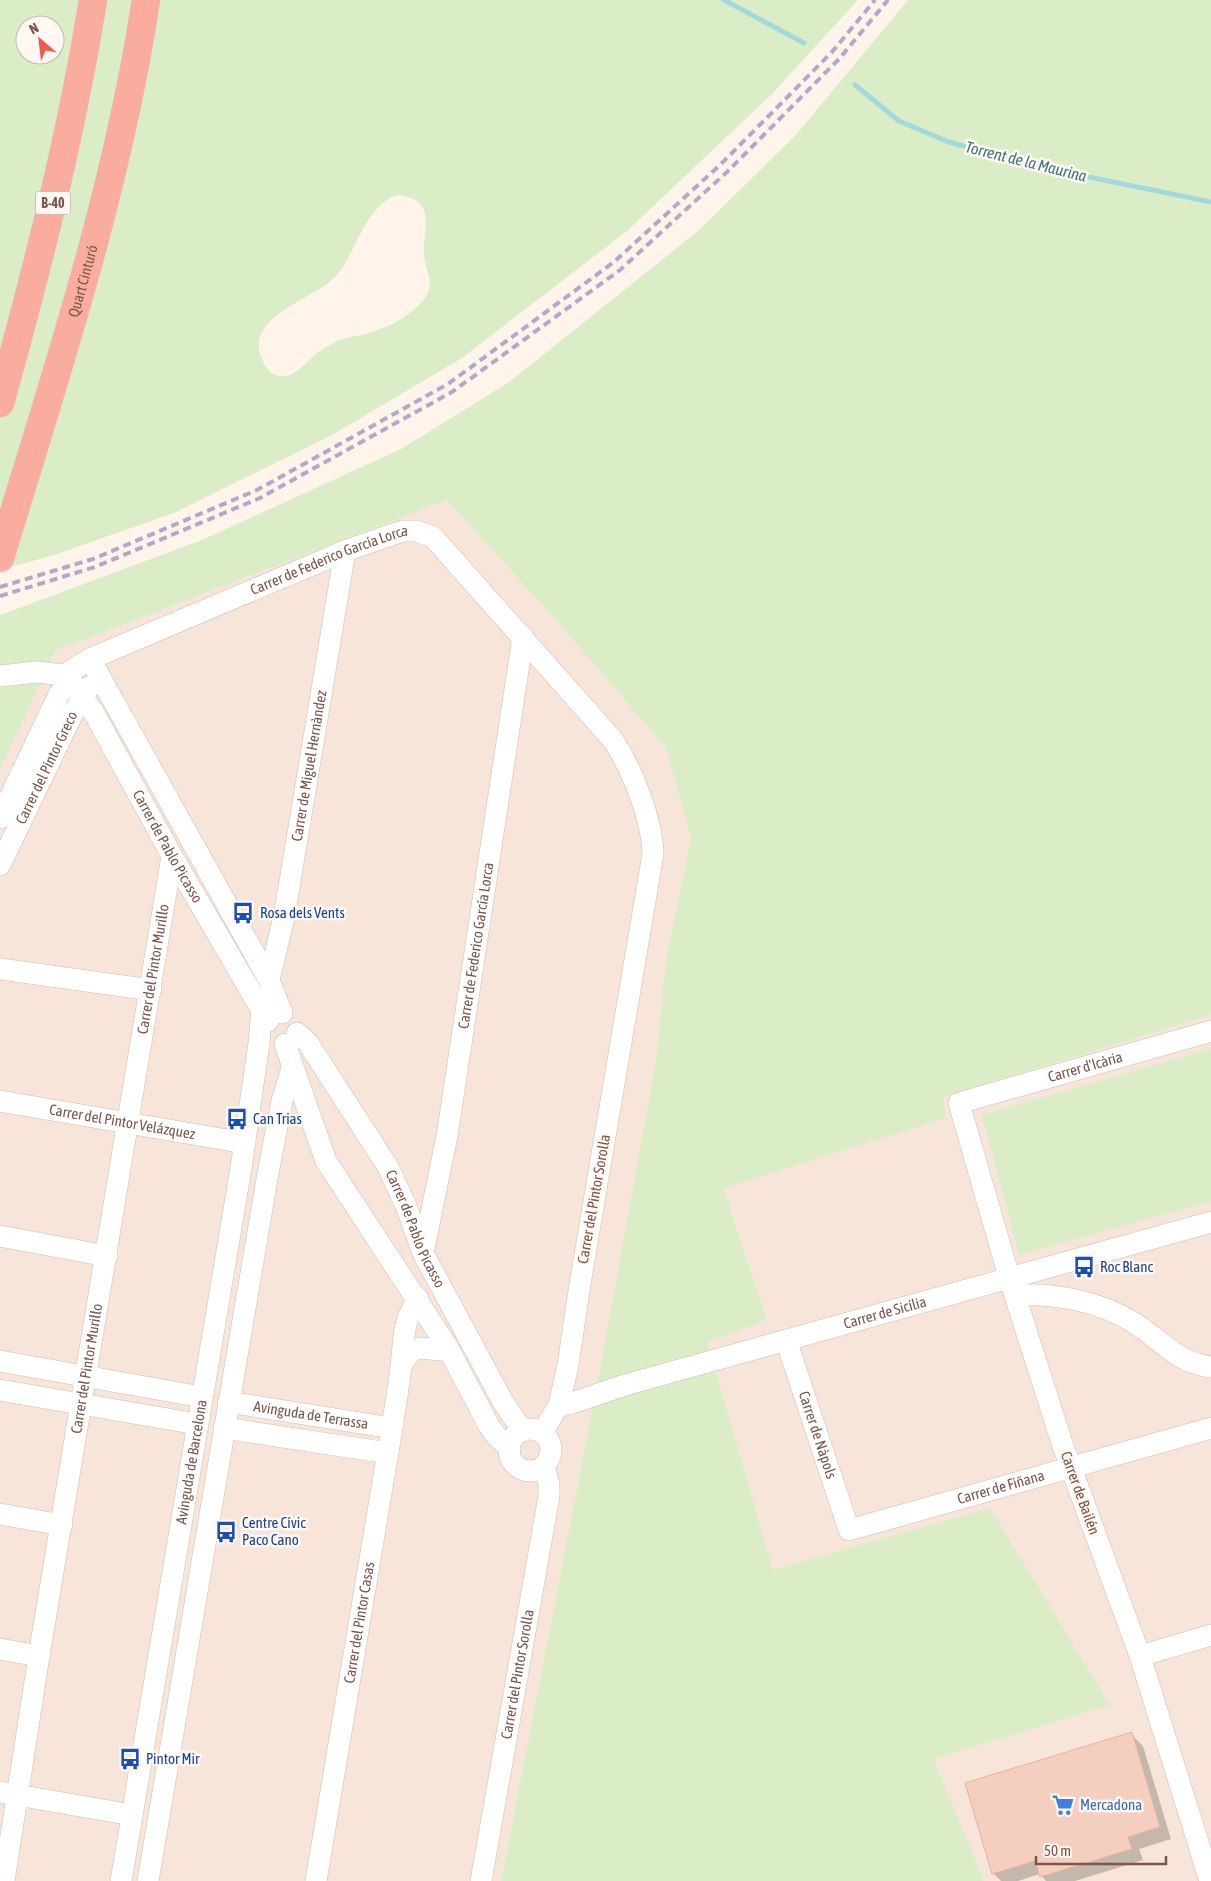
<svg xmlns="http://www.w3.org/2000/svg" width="1211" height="1881" font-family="'Asap Condensed',sans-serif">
<rect width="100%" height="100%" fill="#fef4ea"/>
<g fill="#f6e5d8">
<polygon points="447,500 557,621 666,748 691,838 666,959 656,1060 598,1380 501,1881 0,1881 0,771 55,651"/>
<polygon points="1211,1015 1211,1881 984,1881 934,1759 1110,1705 990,1509 773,1570 708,1341 767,1320 724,1187 946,1118 942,1097"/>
</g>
<g fill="#dbedc7" fill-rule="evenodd">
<path d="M0,0H858L771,95L627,231L462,358L332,435L174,513L54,555L0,570ZM25,25H55V55H25ZM397,195C439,199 422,229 424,256C425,267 432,279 429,290C427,298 419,305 413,310C401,322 378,331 362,335C353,337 345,337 336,342C331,345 325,347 320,351C306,360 292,385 272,373C265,369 263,361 260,354C249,314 316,299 337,275C357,251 365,206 397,195Z"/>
<polygon points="908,0 1211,0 1211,1015 943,1097 946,1118 724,1188 767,1320 708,1342 773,1570 990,1508 1110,1705 934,1759 984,1881 501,1881 598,1380 656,1060 666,959 691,838 666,748 557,621 447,500 55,651 0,771 0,615 202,540 401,449 509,382 698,231 795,136"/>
<polygon points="1211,1049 1211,1201 1019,1255 982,1115"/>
</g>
<polygon fill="#0003" points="1131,1734 1143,1746 1171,1839 1139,1849 1143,1860 1075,1881 1046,1881 1040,1874 1018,1881 1001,1881 993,1873"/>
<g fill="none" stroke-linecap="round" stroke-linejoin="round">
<g stroke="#a2dadc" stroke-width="5">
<polyline points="724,0 804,43"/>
<polyline points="855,85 899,121 946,141 1035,166 1211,202"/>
</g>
</g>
<polygon fill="#f4cfc0" stroke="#e8b2a0" points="1132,1732 1160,1827 1128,1837 1132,1849 1040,1877 1035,1861 992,1874 965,1783"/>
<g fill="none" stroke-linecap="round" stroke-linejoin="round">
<g stroke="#d4bcb1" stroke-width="22">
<g id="minor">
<polyline points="90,659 269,980 282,1013"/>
<path id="s1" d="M64,675L71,681L94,713L172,856L268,1021"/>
<path id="s2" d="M0,676L36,672L64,675L90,659L345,551L382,538L403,531H416L433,537L613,740C632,769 652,819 653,854L580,1284L568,1365L559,1405L542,1433"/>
<polyline points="0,818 59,694 71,681"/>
<path id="s3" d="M0,865L73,713L89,687"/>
<polyline points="0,969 151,990"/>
<path id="s4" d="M269,980L284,917L345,551"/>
<path id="s5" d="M297,1033L308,1043L388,1167L406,1206L423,1253L503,1402L523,1431"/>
<polyline points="285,1044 326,1161 447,1346 489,1426 497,1437 510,1448"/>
<path id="s6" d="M0,1101L245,1143"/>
<polyline points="0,1236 107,1256"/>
<path id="s7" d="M423,1253L447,1136L523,637"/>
<path d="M1015,1295C1056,1293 1100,1301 1136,1324C1163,1342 1176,1362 1211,1367"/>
<path id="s8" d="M786,1340L849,1530L1211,1428"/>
<polyline points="0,1361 202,1397"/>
<polyline points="402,1364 411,1351 421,1348 450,1351"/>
<polyline points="0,1390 197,1424"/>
<path id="s9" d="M228,1402L392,1428"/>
<path id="s10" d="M559,1405L572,1403L625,1385L1211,1222"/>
<polyline points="224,1428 388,1453"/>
<circle cx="530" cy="1450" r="21"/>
<polyline points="0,1514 62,1525"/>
<polyline points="0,1649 39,1656"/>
<polyline points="1140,1656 1211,1635"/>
<polyline points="0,1792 132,1815"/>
<path id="s11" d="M4,1881L39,1656L172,856"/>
<path id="s12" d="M121,1881L241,1168L259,1043L262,1009"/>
<polyline points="148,1881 268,1173 282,1101 292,1068"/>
<path id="s13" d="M316,1881L392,1428C395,1407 399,1386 401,1366C405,1334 401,1328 418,1298"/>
<path id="s14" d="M481,1881L549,1496V1484L544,1466"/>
<path id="s15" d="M1210,1881L1140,1656L1062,1443L1009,1277L959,1103L1211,1031"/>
</g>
</g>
<g stroke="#dad0cd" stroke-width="29">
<g id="highway">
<path d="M0,403C37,270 71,137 93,0"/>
<path id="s16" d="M0,558C56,374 117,191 146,0"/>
</g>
</g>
<use href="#minor" stroke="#fff" stroke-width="21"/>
<use href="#highway" stroke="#faac9f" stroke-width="28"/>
<g stroke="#b5a6ca" stroke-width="4" stroke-dasharray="8 5" stroke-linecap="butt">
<polyline points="0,587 93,559 257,490 448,384 614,262 721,164 832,52 875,0"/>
<polyline points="0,596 95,567 260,498 452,392 620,270 728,171 839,59 888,0"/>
</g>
</g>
<defs>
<g id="bus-bare" transform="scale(1.725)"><path d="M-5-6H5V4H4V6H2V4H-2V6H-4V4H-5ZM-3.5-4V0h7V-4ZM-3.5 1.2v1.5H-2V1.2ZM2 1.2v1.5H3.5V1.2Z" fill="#1a4fb4" stroke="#fff8f2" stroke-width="2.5" paint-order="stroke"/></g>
<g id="supermarket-bare" transform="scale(1.725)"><path d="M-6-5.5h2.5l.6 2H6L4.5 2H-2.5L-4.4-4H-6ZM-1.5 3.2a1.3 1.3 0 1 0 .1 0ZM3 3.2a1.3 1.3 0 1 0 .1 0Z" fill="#3f7fe0" stroke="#fff8f2" stroke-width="2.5" paint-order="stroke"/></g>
</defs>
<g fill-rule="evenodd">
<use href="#bus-bare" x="243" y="913"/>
<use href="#bus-bare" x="237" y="1119"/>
<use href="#bus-bare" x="1084" y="1267"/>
<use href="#bus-bare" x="226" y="1532"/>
<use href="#bus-bare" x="130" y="1759"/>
<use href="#supermarket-bare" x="1063" y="1805"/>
</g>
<g text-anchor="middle" stroke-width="5" stroke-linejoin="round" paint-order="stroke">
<rect fill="#fff8f2" stroke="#a3877d" stroke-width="1" x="35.5" y="191.5" width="35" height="23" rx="4"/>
<g font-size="14" font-weight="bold" fill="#7b564b">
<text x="53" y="208">B-40</text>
</g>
<g font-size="15" fill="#7b564b" stroke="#fff8f2">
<text dy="5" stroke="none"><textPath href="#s16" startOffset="289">Quart Cinturó</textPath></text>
<text dy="5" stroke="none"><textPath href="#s2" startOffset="354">Carrer de Federico García Lorca</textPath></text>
<text dy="5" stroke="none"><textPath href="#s4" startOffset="218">Carrer de Miguel Hernàndez</textPath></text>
<text dy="5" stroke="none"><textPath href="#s3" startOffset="108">Carrer del Pintor Greco</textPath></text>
<text dy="5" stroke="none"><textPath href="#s1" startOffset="201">Carrer de Pablo Picasso</textPath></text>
<text dy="5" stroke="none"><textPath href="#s7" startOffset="312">Carrer de Federico García Lorca</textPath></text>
<text dy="5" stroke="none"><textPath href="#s11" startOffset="924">Carrer del Pintor Murillo</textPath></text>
<text dy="5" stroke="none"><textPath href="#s15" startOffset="949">Carrer d'Icària</textPath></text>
<text dy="5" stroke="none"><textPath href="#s6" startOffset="124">Carrer del Pintor Velázquez</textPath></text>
<text transform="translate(594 1199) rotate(-80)" y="5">Carrer del Pintor Sorolla</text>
<text dy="5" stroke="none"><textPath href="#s5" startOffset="230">Carrer de Pablo Picasso</textPath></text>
<text dy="5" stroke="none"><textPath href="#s10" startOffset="339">Carrer de Sicília</textPath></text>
<text dy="5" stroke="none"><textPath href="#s11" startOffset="519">Carrer del Pintor Murillo</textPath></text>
<text dy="5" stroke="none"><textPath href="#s9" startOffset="84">Avinguda de Terrassa</textPath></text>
<text dy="5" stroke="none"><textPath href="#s8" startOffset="100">Carrer de Nàpols</textPath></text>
<text dy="5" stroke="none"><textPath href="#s12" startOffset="425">Avinguda de Barcelona</textPath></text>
<text dy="5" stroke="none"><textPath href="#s8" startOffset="358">Carrer de Fiñana</textPath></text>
<text transform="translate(1080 1493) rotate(70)" y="5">Carrer de Bailén</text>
<text dy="5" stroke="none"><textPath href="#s13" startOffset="262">Carrer del Pintor Casas</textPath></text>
<text dy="5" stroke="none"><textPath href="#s14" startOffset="210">Carrer del Pintor Sorolla</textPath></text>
</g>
<g font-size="15" fill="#164399" stroke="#fff8f2" text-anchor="start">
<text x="260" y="918">Rosa dels Vents</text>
<text x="253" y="1124">Can Trias</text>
<text x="1100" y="1272">Roc Blanc</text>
<text x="242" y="1528">Centre Cívic<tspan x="242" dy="17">Paco Cano</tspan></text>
<text x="146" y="1764">Pintor Mir</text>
</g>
<g font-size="15" fill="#366cbe" stroke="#fff8f2" text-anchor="start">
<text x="1080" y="1810">Mercadona</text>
</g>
<g font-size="16" font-style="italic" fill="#3a7679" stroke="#fff8f2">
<text transform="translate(1026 161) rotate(14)" y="6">Torrent de la Maurina</text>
</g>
</g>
<g transform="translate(40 40) rotate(332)"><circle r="24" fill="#fff8f2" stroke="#cab7af"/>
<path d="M0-4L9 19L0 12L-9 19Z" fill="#ec5b4b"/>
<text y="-8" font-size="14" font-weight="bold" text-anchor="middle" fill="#7b564b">N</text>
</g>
<path d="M1036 1856v8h130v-8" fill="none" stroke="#7b564b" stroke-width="2.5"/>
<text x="1044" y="1856" font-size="15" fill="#7b564b" stroke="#fff8f2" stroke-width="4" paint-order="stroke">50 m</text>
</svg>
